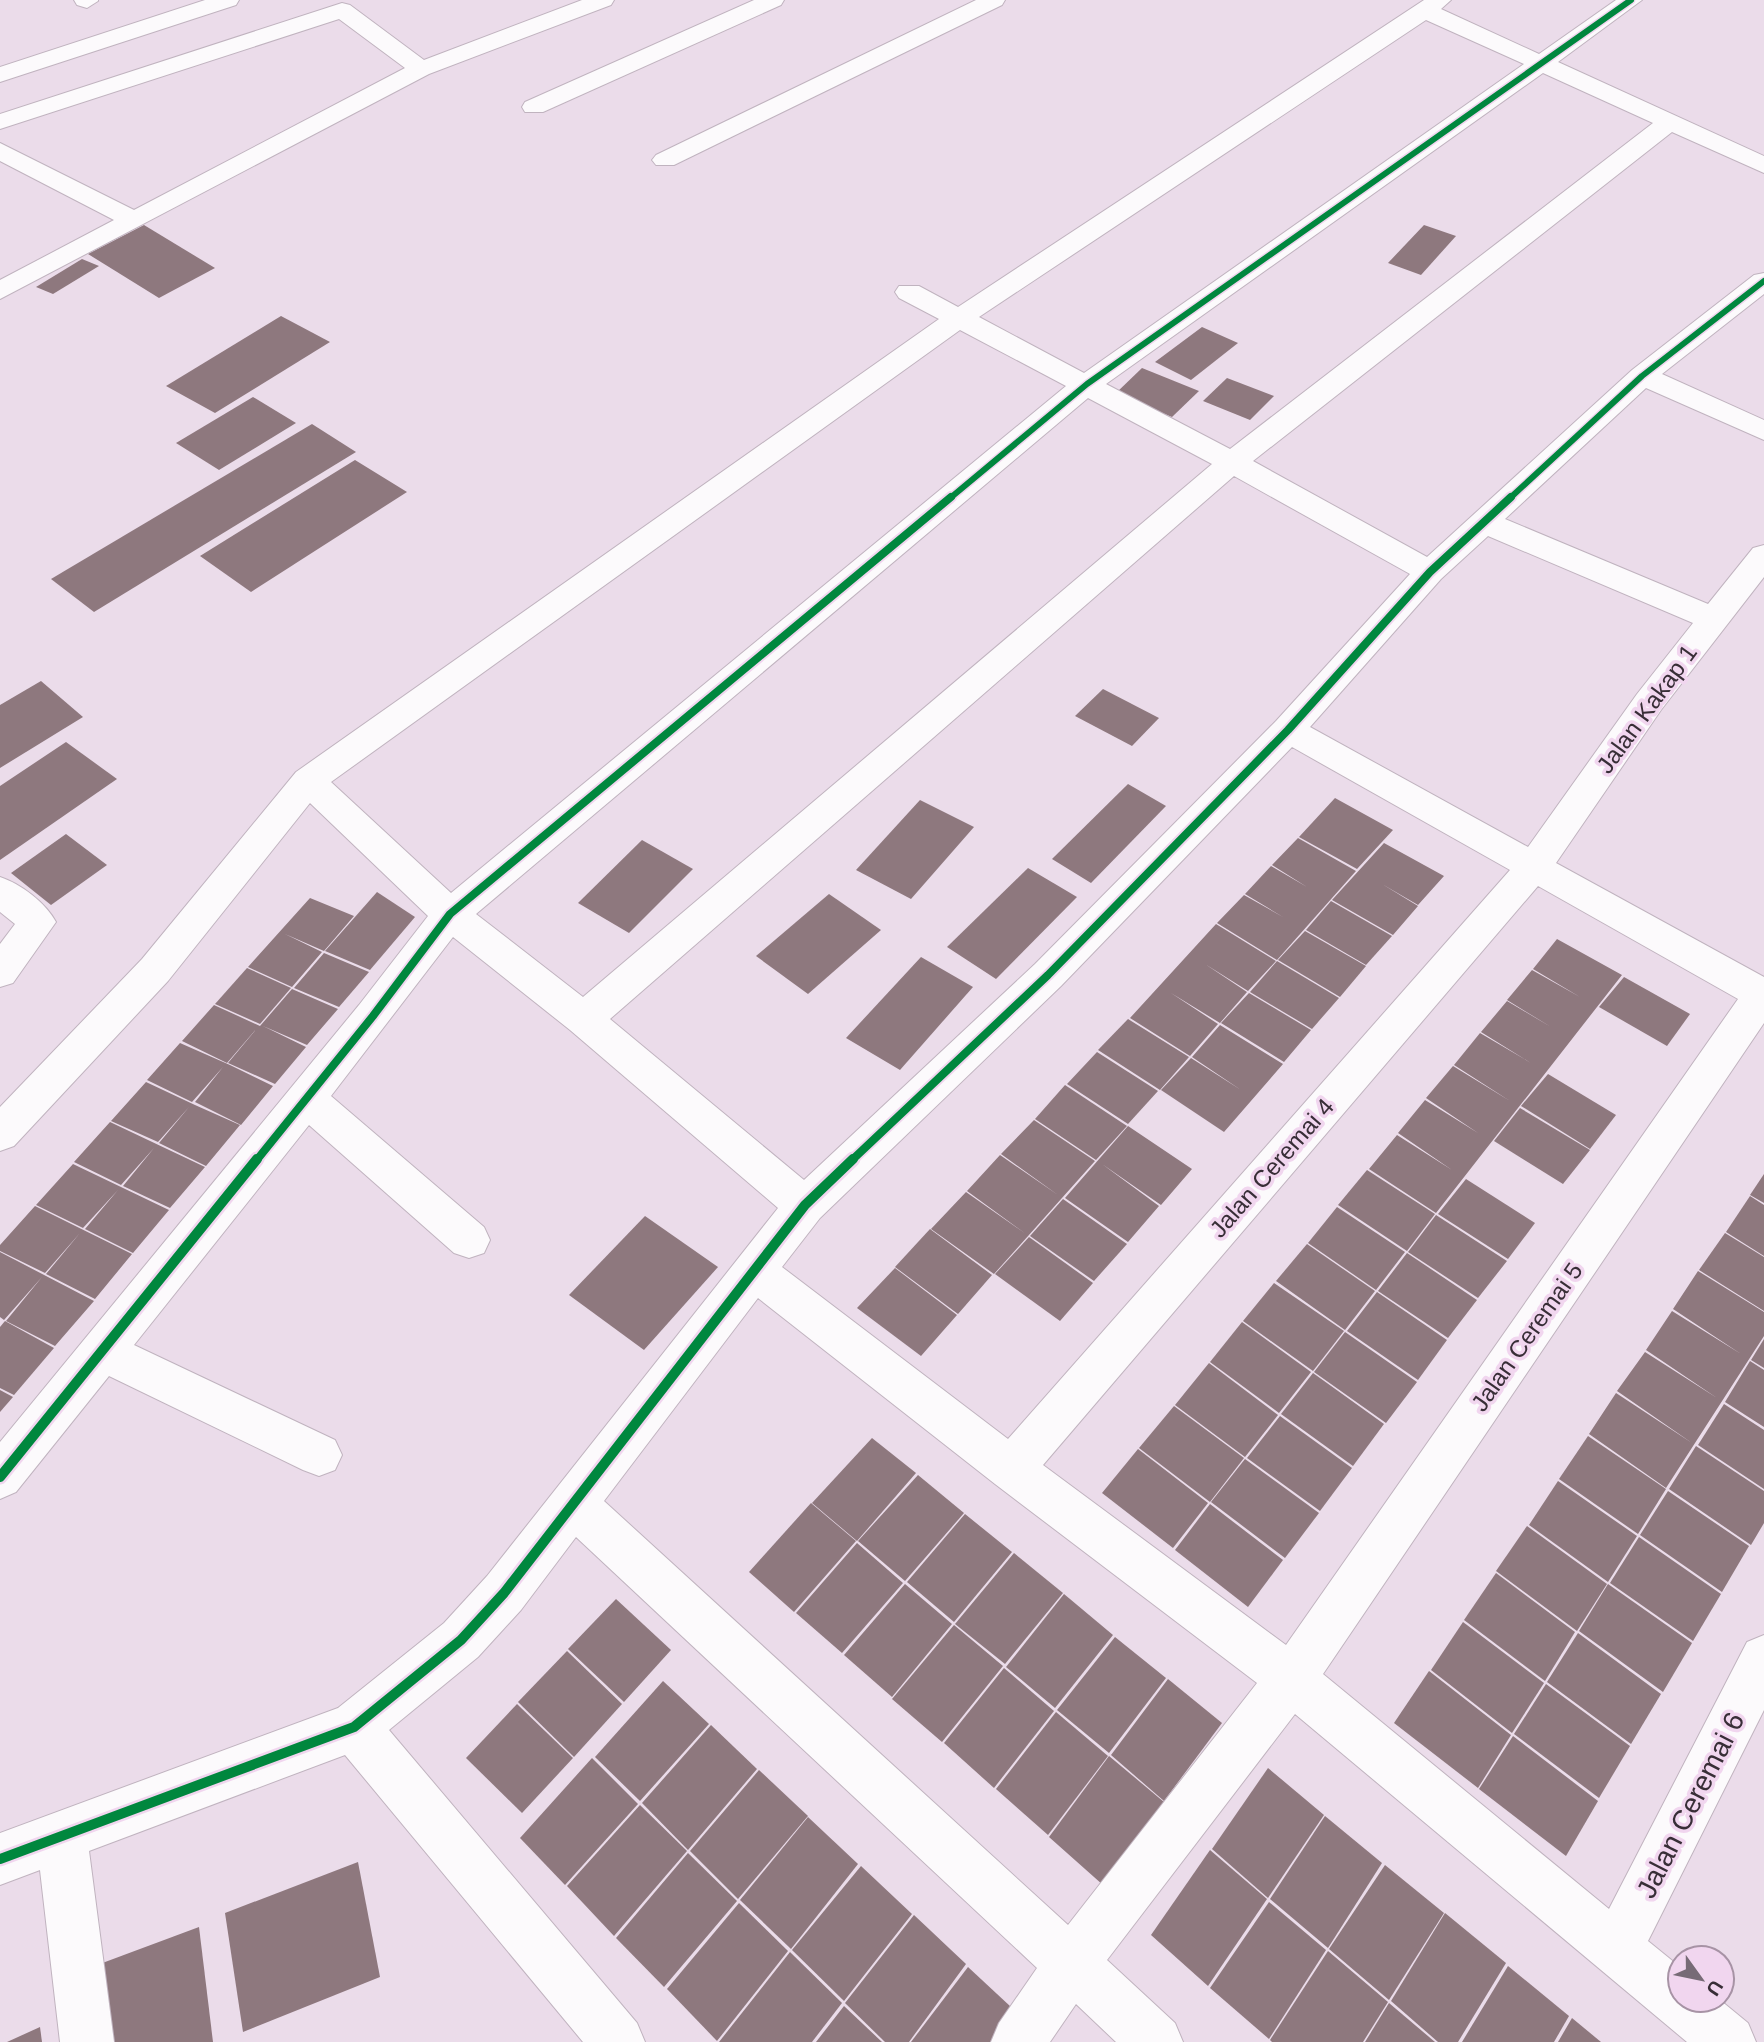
<svg xmlns="http://www.w3.org/2000/svg" width="1764" height="2042" font-family="Arial,sans-serif">
<rect width="100%" height="100%" fill="#ebdcea"/>
<g fill="#8e787e">
<polygon points="144,225 215,268 159,298 88,254"/>
<polygon points="1424,225 1456,236 1421,275 1388,263"/>
<polygon points="82,259 99,266 53,294 36,287"/>
<polygon points="281,316 330,342 215,413 166,386"/>
<polygon points="1202,327 1238,343 1191,380 1155,362"/>
<polygon points="1142,368 1199,391 1172,417 1115,394"/>
<polygon points="1227,378 1274,396 1250,420 1203,401"/>
<polygon points="253,397 296,423 219,470 176,443"/>
<polygon points="312,424 356,452 94,612 51,579"/>
<polygon points="355,460 407,492 251,592 200,556"/>
<polygon points="41,681 83,717 0,768 0,705"/>
<polygon points="1103,689 1159,718 1132,746 1075,716"/>
<polygon points="66,742 117,779 0,860 0,786"/>
<polygon points="1128,784 1166,806 1091,883 1052,859"/>
<polygon points="1335,798 1393,830 1357,869 1299,837"/>
<polygon points="920,800 974,827 911,899 856,870"/>
<polygon points="66,834 107,865 51,905 11,873"/>
<polygon points="1298,838 1356,871 1277,960 1217,923 1244,895 1283,917 1245,894 1271,866 1307,887 1272,865"/>
<polygon points="642,840 693,869 629,933 578,903"/>
<polygon points="1384,843 1444,876 1418,905 1382,884 1418,906 1393,935 1332,900"/>
<polygon points="1028,868 1077,897 996,979 947,947"/>
<polygon points="377,892 415,917 370,970 325,951"/>
<polygon points="829,894 881,930 808,994 756,956"/>
<polygon points="310,898 354,916 324,951 285,934 322,952 292,987 248,967"/>
<polygon points="1331,901 1392,936 1366,965 1306,930"/>
<polygon points="1216,924 1276,961 1248,991 1205,964 1247,992 1220,1023 1171,993 1218,1024 1190,1056 1130,1018"/>
<polygon points="1305,931 1366,966 1340,997 1278,960"/>
<polygon points="1557,939 1622,975 1436,1213 1369,1169 1397,1135 1452,1170 1398,1133 1425,1100 1478,1133 1426,1098 1453,1066 1510,1101 1454,1065 1480,1033 1531,1063 1481,1032 1507,1001 1551,1027 1507,1000 1532,970 1580,997 1533,969"/>
<polygon points="324,953 369,972 339,1007 294,988"/>
<polygon points="921,957 973,987 900,1070 846,1038"/>
<polygon points="1277,961 1339,998 1312,1029 1250,992"/>
<polygon points="247,968 291,988 260,1024 215,1004"/>
<polygon points="1624,977 1690,1014 1667,1046 1599,1007"/>
<polygon points="292,989 338,1009 307,1045 263,1026 306,1047 275,1084 228,1063 258,1027 227,1063 182,1041 214,1005 260,1026"/>
<polygon points="1249,993 1311,1030 1284,1062 1221,1023"/>
<polygon points="1128,1019 1189,1057 1160,1090 1098,1050"/>
<polygon points="1220,1025 1283,1064 1224,1132 1161,1090 1191,1058 1241,1090 1192,1057"/>
<polygon points="180,1043 230,1065 273,1086 241,1125 195,1102 223,1067 192,1102 147,1080"/>
<polygon points="1097,1052 1158,1091 1128,1124 1067,1084"/>
<polygon points="1548,1074 1616,1115 1590,1149 1521,1106"/>
<polygon points="146,1082 195,1105 240,1125 206,1166 159,1143 189,1107 158,1142 111,1121"/>
<polygon points="1065,1085 1127,1126 1096,1160 1035,1119"/>
<polygon points="1520,1108 1590,1150 1563,1184 1494,1141"/>
<polygon points="1034,1120 1095,1161 994,1274 931,1229 966,1192 1026,1234 967,1191 1000,1155 1058,1195 1001,1154"/>
<polygon points="110,1122 205,1167 170,1208 123,1186 154,1148 121,1185 74,1162"/>
<polygon points="1128,1126 1192,1169 1161,1205 1102,1164 1159,1206 1128,1242 1065,1198"/>
<polygon points="73,1164 169,1210 133,1253 85,1229 118,1190 83,1228 36,1205"/>
<polygon points="1367,1170 1435,1214 1407,1251 1338,1205"/>
<polygon points="1764,1174 1764,1203 1750,1195"/>
<polygon points="1466,1179 1535,1223 1508,1259 1438,1214"/>
<polygon points="1750,1196 1764,1205 1764,1256 1726,1232"/>
<polygon points="1063,1199 1127,1244 1094,1281 1030,1236"/>
<polygon points="35,1206 132,1254 95,1299 46,1274 80,1233 45,1273 0,1251 0,1245"/>
<polygon points="1337,1207 1405,1252 1376,1290 1308,1243"/>
<polygon points="1436,1215 1507,1261 1478,1298 1408,1252"/>
<polygon points="645,1216 718,1267 644,1350 569,1295"/>
<polygon points="930,1229 992,1275 958,1314 895,1267"/>
<polygon points="1725,1233 1764,1257 1764,1311 1699,1270"/>
<polygon points="1029,1237 1093,1283 1060,1321 995,1274"/>
<polygon points="1307,1244 1375,1291 1345,1330 1276,1281"/>
<polygon points="0,1252 94,1301 55,1346 6,1321 42,1277 4,1320 0,1317"/>
<polygon points="1407,1253 1477,1300 1448,1338 1378,1291"/>
<polygon points="895,1268 957,1315 921,1356 857,1308"/>
<polygon points="1698,1271 1764,1312 1764,1336 1666,1488 1589,1434 1616,1393 1692,1443 1617,1391 1645,1352 1717,1398 1646,1350 1672,1311 1741,1354 1673,1309"/>
<polygon points="1274,1283 1344,1331 1313,1371 1243,1321"/>
<polygon points="1377,1292 1447,1340 1418,1380 1347,1331"/>
<polygon points="5,1321 54,1348 14,1395 0,1388 0,1327"/>
<polygon points="1242,1322 1311,1372 1279,1413 1210,1362"/>
<polygon points="1345,1332 1417,1382 1386,1423 1314,1372"/>
<polygon points="1764,1339 1764,1368 1751,1360"/>
<polygon points="1750,1361 1764,1370 1764,1427 1725,1402"/>
<polygon points="1209,1363 1278,1415 1245,1457 1175,1405"/>
<polygon points="1313,1373 1384,1424 1353,1466 1281,1414"/>
<polygon points="0,1390 13,1397 0,1412"/>
<polygon points="1724,1404 1764,1430 1764,1489 1698,1445"/>
<polygon points="1174,1406 1244,1458 1210,1502 1139,1448"/>
<polygon points="1280,1416 1352,1468 1320,1511 1247,1458"/>
<polygon points="1588,1436 1666,1489 1638,1534 1559,1479"/>
<polygon points="872,1438 916,1473 857,1541 812,1503"/>
<polygon points="1696,1446 1764,1491 1764,1523 1751,1545 1669,1489"/>
<polygon points="1138,1449 1208,1503 1173,1548 1102,1493"/>
<polygon points="1245,1459 1319,1513 1285,1558 1211,1502"/>
<polygon points="918,1475 964,1513 905,1581 858,1541"/>
<polygon points="1558,1481 1637,1536 1608,1582 1529,1525"/>
<polygon points="1668,1491 1749,1546 1722,1592 1640,1535"/>
<polygon points="811,1503 856,1541 794,1612 749,1572"/>
<polygon points="1210,1504 1283,1560 1248,1607 1175,1550"/>
<polygon points="965,1514 1012,1552 954,1622 907,1582"/>
<polygon points="1527,1526 1607,1584 1577,1631 1496,1571"/>
<polygon points="1639,1537 1721,1594 1693,1641 1610,1583"/>
<polygon points="857,1543 903,1583 842,1653 796,1613"/>
<polygon points="1014,1553 1063,1593 1005,1664 955,1624"/>
<polygon points="1496,1573 1575,1632 1545,1681 1464,1620"/>
<polygon points="905,1584 952,1624 892,1697 844,1655"/>
<polygon points="1608,1584 1692,1643 1663,1692 1579,1631"/>
<polygon points="1064,1594 1113,1635 1055,1708 1006,1667"/>
<polygon points="616,1599 671,1650 624,1702 568,1649"/>
<polygon points="1463,1622 1544,1683 1512,1733 1431,1670"/>
<polygon points="954,1625 1003,1666 942,1742 892,1699"/>
<polygon points="1578,1633 1661,1694 1631,1744 1547,1682"/>
<polygon points="1115,1637 1166,1678 1109,1753 1057,1710"/>
<polygon points="567,1651 622,1704 574,1757 518,1702"/>
<polygon points="1004,1668 1054,1711 994,1788 944,1743"/>
<polygon points="1429,1671 1511,1735 1478,1788 1394,1723"/>
<polygon points="1168,1679 1222,1723 1164,1801 1111,1755"/>
<polygon points="663,1681 709,1724 640,1801 595,1757"/>
<polygon points="1546,1684 1630,1746 1599,1798 1514,1734"/>
<polygon points="517,1704 573,1758 522,1813 466,1758"/>
<polygon points="1056,1712 1108,1756 1048,1835 996,1789"/>
<polygon points="711,1725 757,1769 688,1850 642,1803"/>
<polygon points="1513,1736 1598,1801 1566,1856 1479,1789"/>
<polygon points="1109,1756 1164,1802 1103,1885 1049,1837"/>
<polygon points="592,1758 638,1804 565,1885 520,1838"/>
<polygon points="1268,1768 1324,1815 1268,1898 1212,1849"/>
<polygon points="759,1770 808,1816 738,1899 690,1851"/>
<polygon points="640,1805 687,1851 614,1936 567,1886"/>
<polygon points="1325,1816 1382,1863 1328,1948 1270,1899"/>
<polygon points="808,1817 858,1864 791,1949 740,1900"/>
<polygon points="1210,1850 1267,1899 1208,1986 1151,1935"/>
<polygon points="688,1853 737,1901 664,1987 616,1938"/>
<polygon points="358,1862 380,1977 243,2032 225,1913"/>
<polygon points="1385,1865 1444,1913 1389,2000 1329,1949"/>
<polygon points="861,1866 912,1914 844,2001 792,1950"/>
<polygon points="1269,1902 1326,1950 1269,2039 1210,1988"/>
<polygon points="739,1903 788,1951 717,2041 667,1989"/>
<polygon points="1445,1913 1506,1963 1458,2042 1438,2042 1391,2001"/>
<polygon points="914,1915 966,1964 909,2042 885,2042 845,2003"/>
<polygon points="199,1927 213,2042 103,2042 97,1965"/>
<polygon points="1328,1951 1388,2002 1363,2042 1272,2042 1270,2040"/>
<polygon points="790,1952 842,2003 812,2042 719,2042"/>
<polygon points="1508,1966 1569,2016 1554,2042 1462,2042"/>
<polygon points="968,1967 1024,2019 1007,2042 911,2042"/>
<polygon points="1389,2003 1435,2042 1365,2042"/>
<polygon points="844,2006 882,2042 816,2042"/>
<polygon points="1572,2018 1601,2042 1558,2042"/>
<polygon points="40,2027 42,2042 7,2042"/>
</g>
<g fill="none" stroke-linecap="round" stroke-linejoin="round">
<g stroke="#c0b3bf" stroke-width="2">
<g id="minor">
<polygon points="74,0 98,0 98,1 87,8 77,5"/>
<polygon points="205,0 239,0 236,5 0,82 0,67"/>
<polygon points="582,0 614,0 611,5 429,74 0,299 0,280 114,220 0,161 0,143 134,210 405,68 339,19 0,129 0,114 342,3 350,5 424,60"/>
<polygon points="754,0 784,0 781,5 543,112 525,112 522,107 525,102"/>
<polygon points="976,0 1005,0 1002,5 674,165 656,165 652,160 656,155"/>
<path d="M1424,0H1451L1441,9L1539,54L1616,0H1642L1558,62L1764,156V173L1672,132L1253,461L1427,557L1632,370L1754,275L1764,273V294L1662,374L1764,420V440L1646,388L1505,519L1708,604L1753,548L1764,545V577L1661,710L1556,863L1764,977V1023L1323,1674L1609,1909L1747,1642L1764,1635V1710L1648,1941L1680,1967V2000H1720L1748,2023L1756,2042H1687L1295,1714L1107,1960L1175,2023L1183,2042H1116L1076,2004L1050,2042H991L999,2023L1037,1968L576,1537L521,1610L478,1657L389,1730L637,2023L645,2042H583L345,1755L89,1851L114,2042H60L40,1870L0,1885V1833L338,1708L444,1623L487,1576L778,1208L570,1030L453,937L331,1096L484,1227L490,1240L484,1253L469,1258L454,1253L309,1125L134,1345L335,1440L342,1455L335,1470L319,1476L303,1470L109,1376L16,1492L0,1499V1442L359,1005L428,916L310,803L168,981L14,1146L0,1151V1107L142,959L296,772L939,319L899,298L895,292L899,286H919L958,307ZM1426,20L1524,64L1084,373L979,317ZM1543,73L1653,123L1230,449L1106,384ZM960,330L1066,386L451,893L331,782ZM1088,398L1212,464L583,997L476,914ZM1234,476L1410,574L1276,721L1035,964L804,1180L610,1019ZM1488,536L1693,623L1637,694L1528,847L1310,727L1441,579ZM1292,747L1510,870L1008,1439L782,1267L820,1218L1061,986ZM1538,886L1738,999L1286,1645L1043,1465ZM758,1298L995,1484L1257,1683L1068,1925L604,1501Z"/>
<path d="M0,877C21,884 46,903 56,922L13,983L0,987V944L15,924L0,912Z"/>
</g>
</g>
<use href="#minor" fill="#fcfafc" fill-rule="evenodd"/>
<g stroke="#f1d6ef" stroke-width="9">
<g id="cycleway-far2">
<polyline points="949,499 1087,384 1631,0"/>
<polyline points="1509,499 1642,376 1764,281"/>
</g>
</g>
<g stroke="#f1d6ef" stroke-width="12">
<g id="cycleway-far1">
<polyline points="256,1161 373,1016 450,914 951,497"/>
<polyline points="851,1161 1048,975 1288,730 1430,572 1511,497"/>
</g>
</g>
<g stroke="#f1d6ef" stroke-width="15">
<g id="cycleway">
<polyline points="0,1477 257,1159"/>
<polyline points="0,1859 354,1727 461,1640 504,1593 805,1205 853,1159"/>
</g>
</g>
<use href="#cycleway-far2" stroke="#00873e" stroke-width="6"/>
<use href="#cycleway-far1" stroke="#00873e" stroke-width="8"/>
<use href="#cycleway" stroke="#00873e" stroke-width="10"/>
</g>
<g text-anchor="middle" stroke-width="7" stroke-linejoin="round" paint-order="stroke">
<g font-size="24" fill="#382e37" stroke="#f1d6ef">
<text transform="translate(1647 709) rotate(-54)" y="8">Jalan Kakap 1</text>
<text transform="translate(1272 1168) rotate(-49)" y="8">Jalan Ceremai 4</text>
<text transform="translate(1527 1337) rotate(-55)" y="8">Jalan Ceremai 5</text>
</g>
<g font-size="28" fill="#382e37" stroke="#f1d6ef">
<text transform="translate(1690 1805) rotate(-63)" y="10">Jalan Ceremai 6</text>
</g>
</g>
<g transform="translate(1701 1979) rotate(123)"><circle r="33" fill="#f1d6ef" stroke="#a793a5" stroke-width="2"/>
<path d="M0-5L12 26L0 18L-12 26Z" fill="#776b76"/>
<text y="-10" font-size="19" font-weight="bold" text-anchor="middle" fill="#382e37">U</text>
</g>
</svg>
